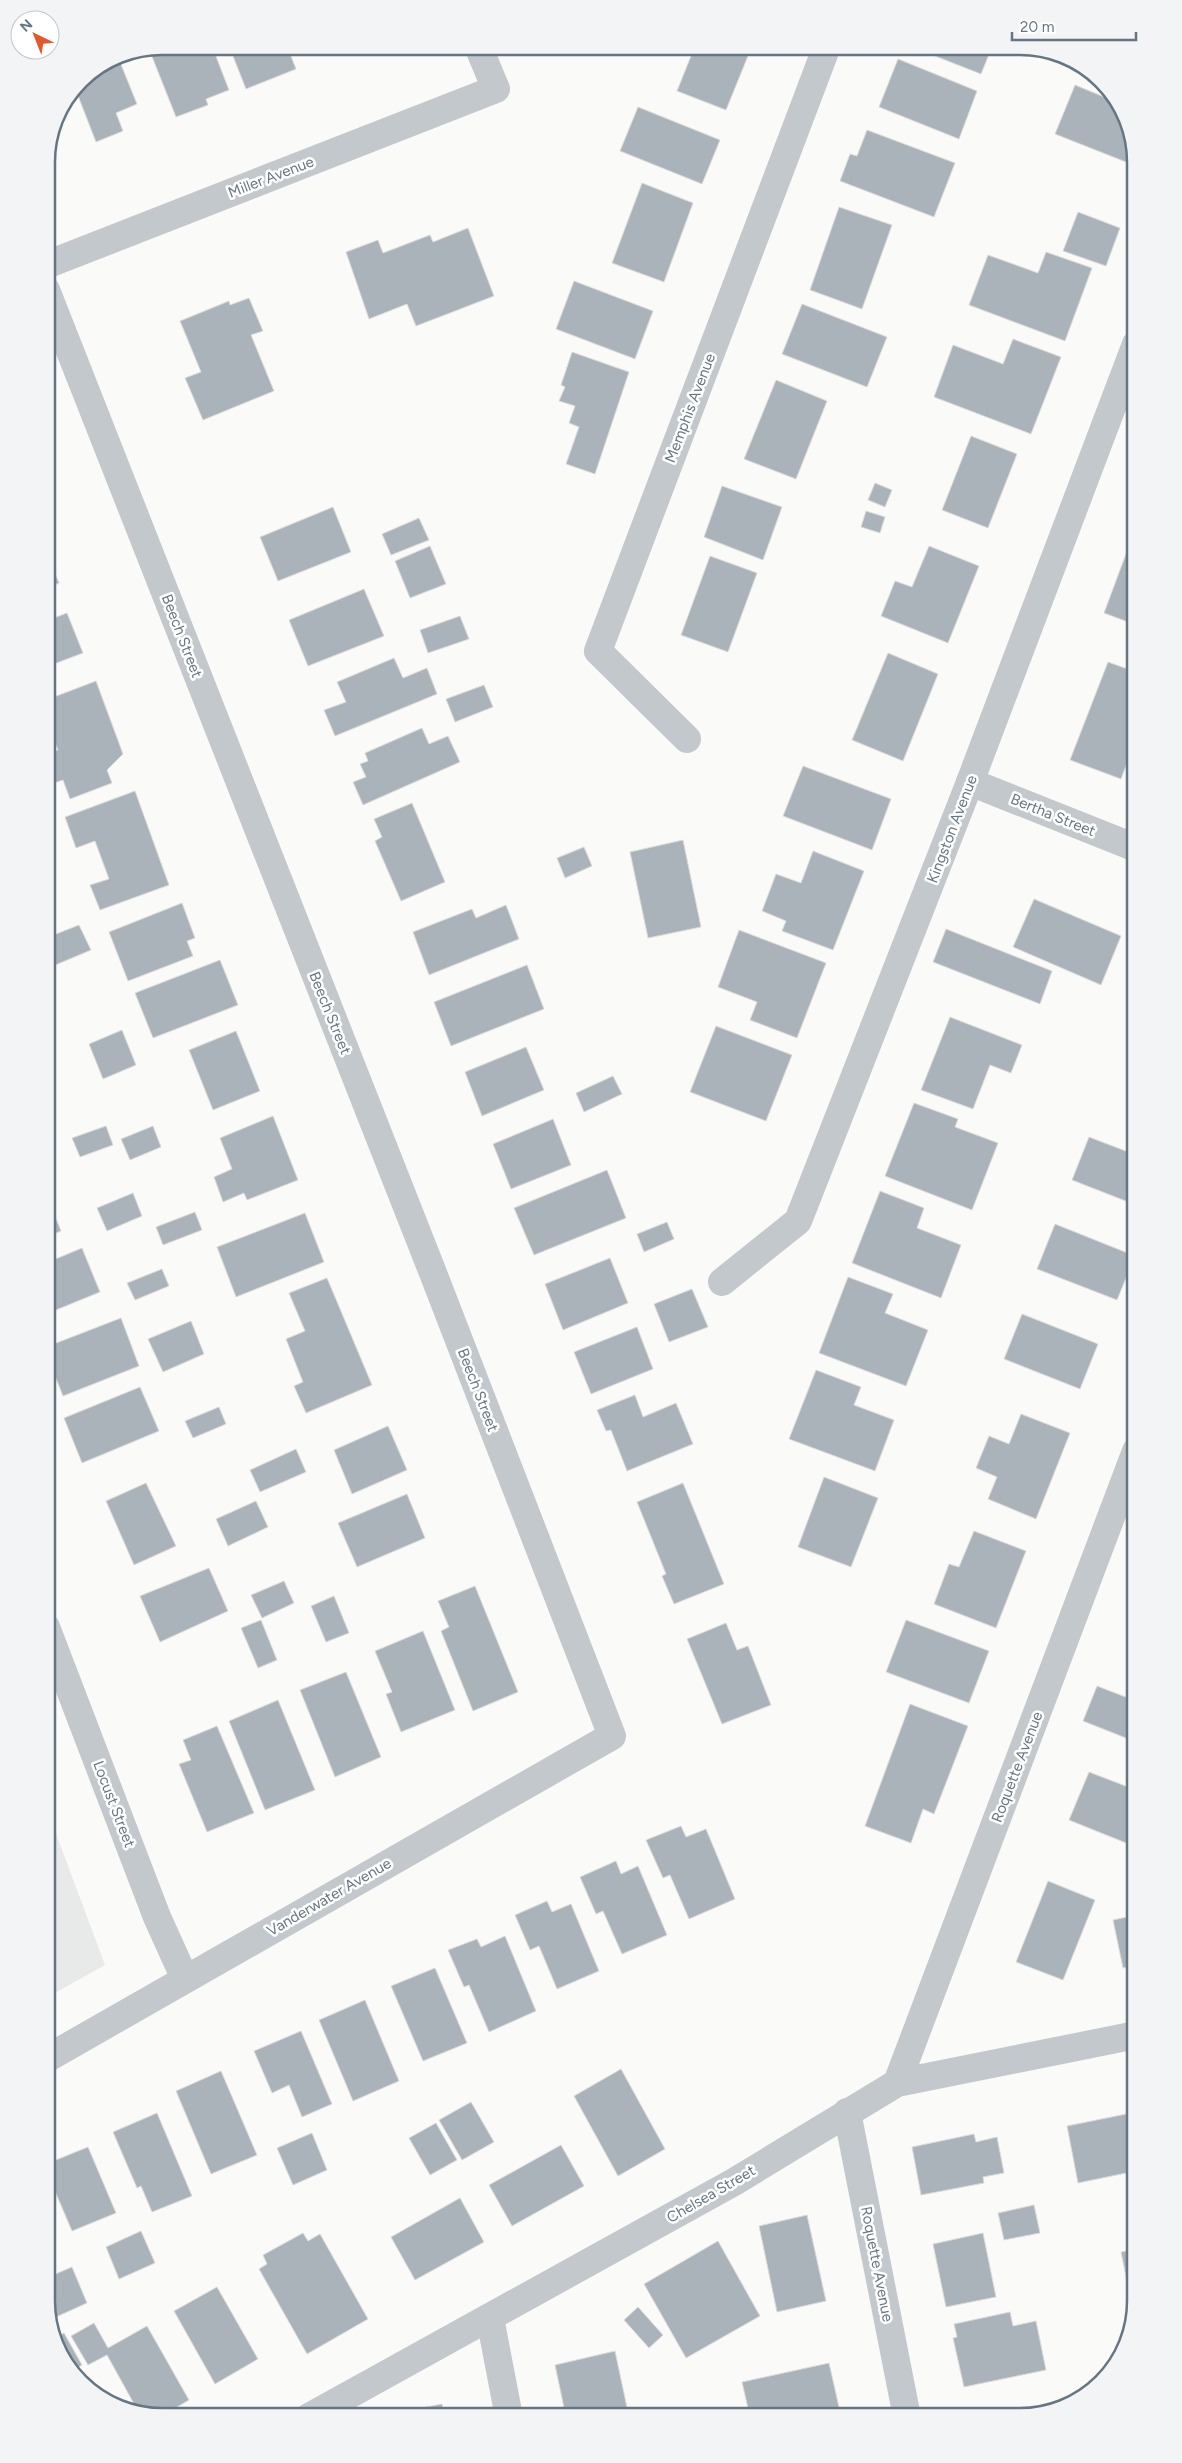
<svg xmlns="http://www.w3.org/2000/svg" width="1182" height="2463" font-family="Figtree,sans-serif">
<rect width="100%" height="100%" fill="#fafaf8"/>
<polygon fill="#e8e9e9" points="46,1807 105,1965 46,1998"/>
<g fill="#aab3b9" stroke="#dcdcda">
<polygon points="162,46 212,46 229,90 206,99 208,105 176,117 149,49"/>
<polygon points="229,46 287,46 296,69 246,89"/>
<polygon points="316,46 342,46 320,55"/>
<polygon points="695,46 752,46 726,110 677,91"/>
<polygon points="939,46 992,47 981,74 935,56"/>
<polygon points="131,52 133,57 120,62 137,104 116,113 123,131 96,142 75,88 80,80 118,55"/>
<polygon points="898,59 977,91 959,139 879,107"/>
<polygon points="1091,71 1103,87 1087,80"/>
<polygon points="1075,85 1114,101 1127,118 1136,166 1055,134"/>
<polygon points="638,107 720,140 702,184 620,151"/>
<polygon points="867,130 955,163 934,217 840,181 850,154 857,156"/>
<polygon points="642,183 693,203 664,282 612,263"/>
<polygon points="839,207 892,225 862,309 810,290"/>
<polygon points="1078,212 1120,228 1106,266 1063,251"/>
<polygon points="468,228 494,296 416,326 407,304 369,319 346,252 378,240 383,253 430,235 433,242"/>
<polygon points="1046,252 1092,268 1065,341 969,305 988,255 1038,273"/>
<polygon points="574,281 653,311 635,359 556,329"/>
<polygon points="249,298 263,331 251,335 274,391 203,420 185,378 201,372 180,321 229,301 230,305"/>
<polygon points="802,304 887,337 867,387 782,354"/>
<polygon points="1013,339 1061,357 1031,434 934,397 953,345 1003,364"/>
<polygon points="572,352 629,372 595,474 566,464 579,427 569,423 575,406 559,401 565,387 561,385"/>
<polygon points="776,380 827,401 796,479 744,459"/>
<polygon points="971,436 1017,454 988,528 942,510"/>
<polygon points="875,483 892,490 885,507 868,500"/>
<polygon points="722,486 782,507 763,560 704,537"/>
<polygon points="333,507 351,552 278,581 260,537"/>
<polygon points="866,511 885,517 880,533 861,527"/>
<polygon points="419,518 429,540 391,555 382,534"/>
<polygon points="1136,527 1136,625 1104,613"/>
<polygon points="430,546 446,584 410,598 395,561"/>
<polygon points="929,546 979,566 948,643 881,616 895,581 912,587"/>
<polygon points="46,552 59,583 46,589"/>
<polygon points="710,556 757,573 728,652 681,635"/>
<polygon points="364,589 384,636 308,666 289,620"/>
<polygon points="67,613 83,653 46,667 46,621"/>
<polygon points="460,616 469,639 428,653 420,630"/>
<polygon points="888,653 938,674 903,761 852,740"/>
<polygon points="394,658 403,678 427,668 437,694 335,736 324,710 346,702 337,682"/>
<polygon points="1108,662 1136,672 1136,739 1121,779 1070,760"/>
<polygon points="96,681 123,754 107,770 112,783 70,799 63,780 48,785 46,780 46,754 58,750 46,721 46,700"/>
<polygon points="484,685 493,707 455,722 446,699"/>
<polygon points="422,728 429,744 448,736 460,762 363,805 353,782 366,777 360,764 368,761 365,753"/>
<polygon points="803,766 891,799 872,850 783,816"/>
<polygon points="135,791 169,885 100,910 90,885 109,879 95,841 76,848 65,817"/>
<polygon points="412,803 445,882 401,901 375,841 382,837 374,819"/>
<polygon points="683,840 701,927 648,938 630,852"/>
<polygon points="584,847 592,866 565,878 557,858"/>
<polygon points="813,851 864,871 833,950 782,931 786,921 762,911 776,874 801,883"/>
<polygon points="1034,899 1121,936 1101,985 1013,947"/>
<polygon points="182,903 195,938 187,941 193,956 128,981 109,932"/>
<polygon points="506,905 519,939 429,975 413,932 472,909 476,918"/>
<polygon points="79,925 91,950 53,966 46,951 46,938"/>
<polygon points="946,929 1052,971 1040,1004 933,962"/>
<polygon points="739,930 826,963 797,1038 750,1020 757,1002 718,987"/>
<polygon points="220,960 238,1005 153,1038 135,993"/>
<polygon points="527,965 544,1009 451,1046 434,1002"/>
<polygon points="950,1017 1022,1045 1011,1073 990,1065 973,1109 921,1090"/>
<polygon points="716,1026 792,1055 766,1121 690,1092"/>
<polygon points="122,1030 136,1065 103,1079 89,1044"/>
<polygon points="236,1031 260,1091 213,1110 189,1050"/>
<polygon points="526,1047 544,1090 482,1116 465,1072"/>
<polygon points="613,1076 622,1094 584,1112 576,1093"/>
<polygon points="914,1103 958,1119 955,1127 998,1143 972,1210 885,1176"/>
<polygon points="273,1116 298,1180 247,1200 244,1193 223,1202 214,1177 232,1169 220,1138"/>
<polygon points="553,1119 571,1165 511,1189 493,1144"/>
<polygon points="106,1126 113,1145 80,1157 72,1138"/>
<polygon points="153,1126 161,1147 130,1160 121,1139"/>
<polygon points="1089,1137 1136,1155 1136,1205 1072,1180"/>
<polygon points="607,1170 626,1218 534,1255 514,1208"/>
<polygon points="880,1191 924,1208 917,1228 961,1245 941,1298 852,1263"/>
<polygon points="133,1193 142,1216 107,1231 97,1208"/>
<polygon points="46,1194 61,1231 46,1237"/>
<polygon points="195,1212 202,1230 163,1245 156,1227"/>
<polygon points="305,1213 324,1262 236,1297 217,1247"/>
<polygon points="667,1222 674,1239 644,1252 637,1234"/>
<polygon points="1055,1224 1135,1256 1117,1300 1037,1269"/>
<polygon points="82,1248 100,1292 46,1314 46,1263"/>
<polygon points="610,1258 628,1303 563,1330 545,1284"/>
<polygon points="162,1269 169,1286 135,1300 127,1283"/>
<polygon points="848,1277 893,1294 885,1313 928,1330 906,1386 819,1353"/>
<polygon points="327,1278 372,1385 306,1413 294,1386 303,1382 286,1339 305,1331 289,1293"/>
<polygon points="692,1289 708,1327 669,1342 654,1304"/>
<polygon points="1022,1314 1098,1344 1080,1389 1004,1359"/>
<polygon points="121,1318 139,1366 63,1396 46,1353 46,1347"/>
<polygon points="191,1321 204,1354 163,1372 148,1339"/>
<polygon points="637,1327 653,1369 591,1394 574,1352"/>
<polygon points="816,1370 861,1387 854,1405 894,1420 875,1471 789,1439"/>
<polygon points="140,1387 159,1431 82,1463 64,1418"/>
<polygon points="635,1395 643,1417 676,1403 693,1444 627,1471 611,1430 606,1431 597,1410"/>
<polygon points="219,1407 226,1424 193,1438 185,1421"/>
<polygon points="1021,1414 1070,1433 1036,1519 988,1499 997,1477 976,1468 989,1436 1009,1444"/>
<polygon points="388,1426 407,1470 352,1494 334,1450"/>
<polygon points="296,1449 306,1472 260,1492 250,1470"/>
<polygon points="824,1477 878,1498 851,1567 798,1547"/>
<polygon points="146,1483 176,1546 134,1565 106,1501"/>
<polygon points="683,1483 724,1584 674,1604 662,1576 666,1574 637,1502"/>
<polygon points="407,1494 425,1538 357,1567 338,1523"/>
<polygon points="256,1501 268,1527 228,1546 216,1519"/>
<polygon points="974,1531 1026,1551 996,1628 934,1604 949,1564 959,1567"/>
<polygon points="209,1568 228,1611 160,1642 140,1596"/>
<polygon points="284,1581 294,1603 262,1618 251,1595"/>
<polygon points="475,1586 518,1692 473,1711 441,1631 449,1627 438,1601"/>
<polygon points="334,1596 349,1633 326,1642 311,1606"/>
<polygon points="261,1620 277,1660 258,1668 241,1628"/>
<polygon points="906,1620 989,1651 969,1703 886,1672"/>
<polygon points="726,1623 737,1650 748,1646 771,1705 722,1724 687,1639"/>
<polygon points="423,1631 455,1710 401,1732 386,1694 392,1692 375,1651"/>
<polygon points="346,1672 381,1757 335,1777 300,1690"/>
<polygon points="1097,1686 1136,1701 1136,1742 1083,1721"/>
<polygon points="278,1700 315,1790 265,1810 229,1721"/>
<polygon points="910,1704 968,1726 934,1814 923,1809 911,1843 865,1826"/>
<polygon points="217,1726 254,1813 207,1832 179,1764 191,1760 183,1740"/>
<polygon points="1089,1772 1136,1790 1136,1847 1069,1820"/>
<polygon points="681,1826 686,1837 706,1829 735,1899 689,1919 670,1875 663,1878 646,1840"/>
<polygon points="616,1861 621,1874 638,1866 667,1935 622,1954 603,1911 596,1914 580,1877"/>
<polygon points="1048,1881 1095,1900 1063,1980 1016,1962"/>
<polygon points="547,1901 552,1912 571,1904 599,1971 557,1989 539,1946 530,1950 515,1915"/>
<polygon points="1136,1915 1136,1966 1123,1968 1113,1920"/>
<polygon points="505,1936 536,2011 489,2032 469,1985 464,1987 448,1950 477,1939 481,1947"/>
<polygon points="435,1968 467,2043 423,2061 391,1986"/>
<polygon points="365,2000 399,2081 353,2101 319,2020"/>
<polygon points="301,2031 332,2104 302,2117 289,2085 272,2093 254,2051"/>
<polygon points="621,2069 665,2149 618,2176 574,2096"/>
<polygon points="221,2071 257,2155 211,2174 176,2091"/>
<polygon points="471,2102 494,2142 462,2160 439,2120"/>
<polygon points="1136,2112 1136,2171 1078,2183 1067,2126"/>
<polygon points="157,2113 192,2196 152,2212 141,2186 137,2188 113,2132"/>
<polygon points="436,2123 457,2160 430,2175 409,2138"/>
<polygon points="312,2133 327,2170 293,2185 277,2148"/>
<polygon points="974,2134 976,2142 997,2137 1004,2173 983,2177 984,2183 921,2195 912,2147"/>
<polygon points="561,2145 584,2186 512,2226 489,2185"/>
<polygon points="88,2147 116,2213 72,2231 46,2170 46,2164"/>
<polygon points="460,2198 484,2242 415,2280 391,2237"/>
<polygon points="1034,2205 1040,2233 1004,2240 998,2213"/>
<polygon points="807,2215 826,2301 777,2312 759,2226"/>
<polygon points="141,2231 155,2263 119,2279 106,2247"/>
<polygon points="303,2233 308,2241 320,2234 368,2319 307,2354 259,2269 267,2264 263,2255"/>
<polygon points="983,2233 996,2297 946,2307 933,2244"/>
<polygon points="718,2241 760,2316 686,2358 644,2284"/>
<polygon points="1136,2249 1136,2301 1133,2311 1121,2252"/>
<polygon points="72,2267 87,2303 56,2317 46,2295 46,2278"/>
<polygon points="217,2287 258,2359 215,2384 174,2311"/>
<polygon points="638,2307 663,2335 649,2348 624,2320"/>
<polygon points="1010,2312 1013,2326 1036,2321 1046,2370 964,2387 953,2338 957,2337 954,2324"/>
<polygon points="94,2323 108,2348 147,2326 189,2400 160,2417 138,2411 107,2355 88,2365 71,2336"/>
<polygon points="64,2333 82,2365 75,2369 55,2345 54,2339"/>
<polygon points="615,2351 629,2417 566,2417 555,2365"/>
<polygon points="829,2363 841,2416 750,2417 742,2382"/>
<polygon points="442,2404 445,2417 385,2417 385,2415"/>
</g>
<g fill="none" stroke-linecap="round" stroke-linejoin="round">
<g stroke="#c3c8cc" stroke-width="28">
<polyline points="46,265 496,89 478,46"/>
<polyline points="687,739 598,651 827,46"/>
<polyline points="970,782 1136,848"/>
<polyline points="722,1282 798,1221 970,782 1136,344"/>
<polyline points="46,1627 157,1917 185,1979"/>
<polyline points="46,2059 612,1736 433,1273 46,290"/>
<polyline points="897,2083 1136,1451"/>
<polyline points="847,2112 907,2417"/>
<polyline points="490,2318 509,2417"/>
<polyline points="309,2417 734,2182 897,2083 1136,2035"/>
</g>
</g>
<g text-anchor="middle" stroke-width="5" stroke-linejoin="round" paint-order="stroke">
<g font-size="15" fill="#657683" stroke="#fff">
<text transform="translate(271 177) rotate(-21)" y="5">Miller Avenue</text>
<text transform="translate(690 408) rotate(-69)" y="5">Memphis Avenue</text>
<text transform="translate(182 636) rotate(69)" y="5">Beech Street</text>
<text transform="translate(1053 815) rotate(22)" y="5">Bertha Street</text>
<text transform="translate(952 829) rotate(-69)" y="5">Kingston Avenue</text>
<text transform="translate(330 1013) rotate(68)" y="5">Beech Street</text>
<text transform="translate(478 1390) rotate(69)" y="5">Beech Street</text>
<text transform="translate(1017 1767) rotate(-69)" y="5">Roquette Avenue</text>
<text transform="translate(114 1804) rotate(69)" y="5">Locust Street</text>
<text transform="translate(329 1897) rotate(-30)" y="5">Vanderwater Avenue</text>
<text transform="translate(711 2194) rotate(-30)" y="5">Chelsea Street</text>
<text transform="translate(877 2264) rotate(79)" y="5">Roquette Avenue</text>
</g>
</g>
<path d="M0 0H1182V2463H0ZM162 55H1020A107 107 0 0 1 1127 162V2301A107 107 0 0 1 1020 2408H162A107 107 0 0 1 55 2301V162A107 107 0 0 1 162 55Z" fill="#f3f4f5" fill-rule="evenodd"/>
<path fill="none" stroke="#657683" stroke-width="2.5" d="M162 55H1020A107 107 0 0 1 1127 162V2301A107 107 0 0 1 1020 2408H162A107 107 0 0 1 55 2301V162A107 107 0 0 1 162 55Z"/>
<g transform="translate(35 35) rotate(317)"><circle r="24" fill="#ffffff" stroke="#c1c8cd"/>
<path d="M0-4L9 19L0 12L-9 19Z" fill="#e4572e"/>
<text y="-8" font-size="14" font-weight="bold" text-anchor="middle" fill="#657683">N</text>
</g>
<path d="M1012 32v8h124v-8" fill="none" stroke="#657683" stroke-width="2.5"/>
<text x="1020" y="32" font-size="15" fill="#657683" stroke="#ffffff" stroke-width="4" paint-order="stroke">20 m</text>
</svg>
